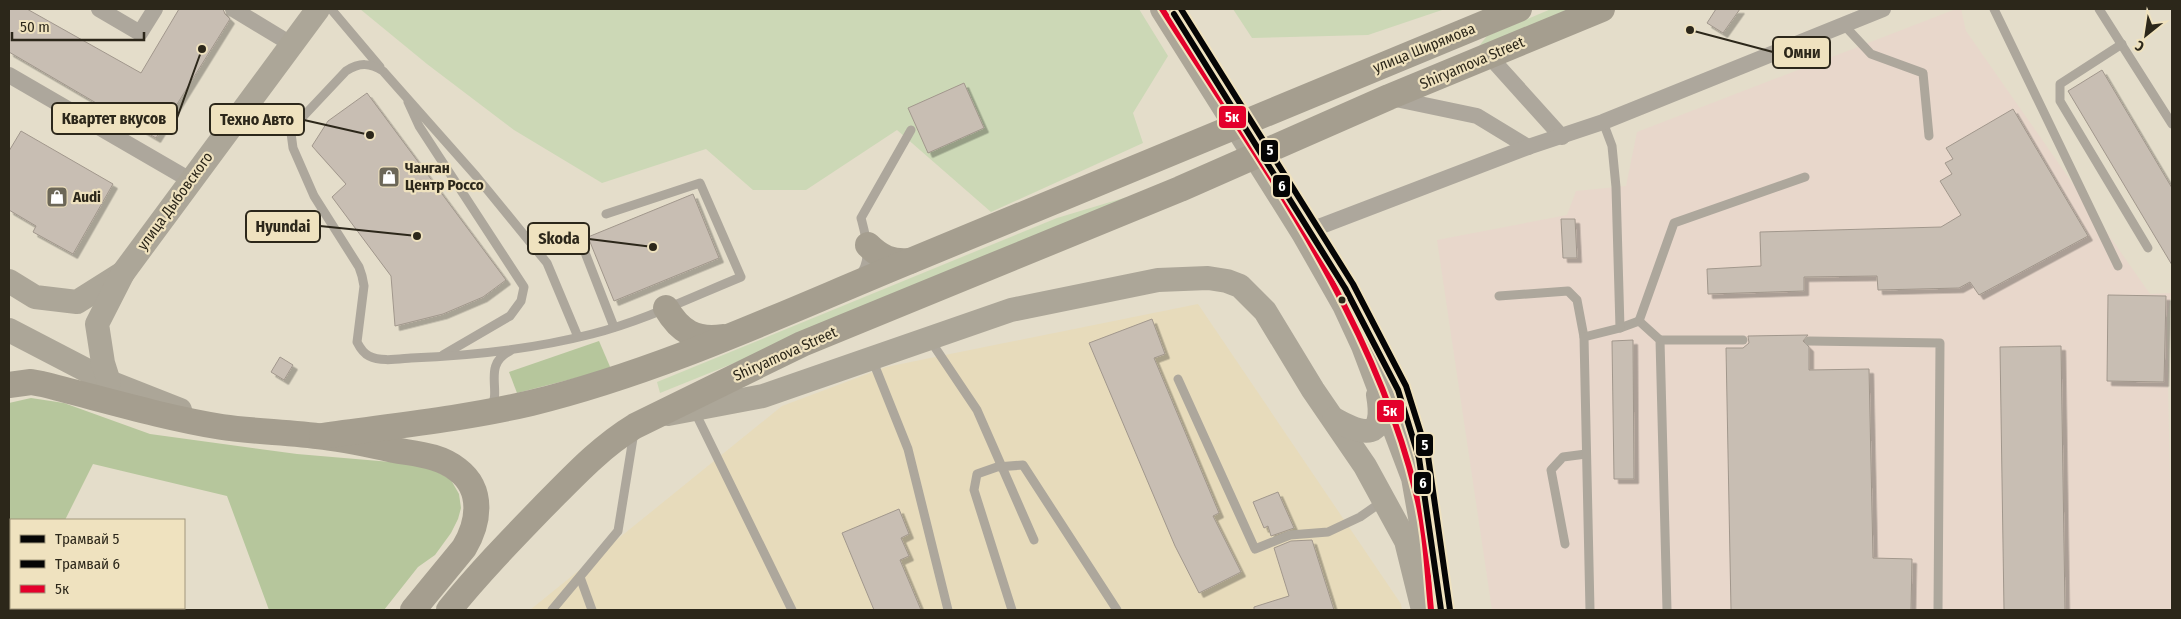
<svg xmlns="http://www.w3.org/2000/svg" width="2181" height="619" font-family="'Fira Sans Condensed',sans-serif">
<defs>
<filter id="shadow"><feDropShadow dx="4.5" dy="4.5" stdDeviation="0" flood-color="#0004"/></filter>
</defs>
<rect width="100%" height="100%" fill="#e4ddca"/>
<polygon fill="#e7dbbb" points="1198,304 1401,604 1402,610 530,610 782,406 886,367"/>
<polygon fill="#e8d7cb" points="1956,9 1961,9 1966,31 2150,294 2171,293 2167,318 2172,610 1492,610 1437,240 1567,215 1576,191 1626,186 1637,132"/>
<g fill="#ccd8b6">
<polygon points="360,9 1139,9 1168,56 1133,113 1143,143 991,212 897,130 806,190 753,190 706,149 602,183 514,130 427,64"/>
<polygon points="1233,9 1445,9 1368,35 1252,38"/>
<polygon points="1551,9 1584,9 1479,46 1487,36"/>
<polygon points="1127,197 1065,229 660,393 657,382 1057,218"/>
</g>
<g fill="#b6c69c">
<polygon points="599,341 611,369 517,393 509,372"/>
<polygon points="31,398 64,403 150,434 297,454 426,465 451,480 459,494 461,508 458,519 451,533 435,555 418,567 384,610 269,610 227,496 93,464 65,520 11,520 11,608 37,608 36,610 9,610 9,403"/>
</g>
<g fill="#c8beb3" stroke="#a1978c" filter="url(#shadow)">
<polygon points="9,9 27,9 141,73 179,9 223,9 225,14 230,19 156,138 9,52"/>
<polygon points="1716,9 1740,9 1723,33 1707,23"/>
<polygon points="2102,70 2172,188 2172,265 2068,91"/>
<polygon points="964,83 984,128 928,153 908,108"/>
<polygon points="367,93 506,280 483,297 443,314 395,326 391,276 332,197 346,184 312,146 328,121"/>
<polygon points="2013,109 2088,236 1979,295 1970,282 1959,288 1878,290 1877,276 1804,277 1804,291 1708,294 1707,269 1761,266 1760,232 1941,227 1961,215 1940,181 1952,174 1945,163 1953,159 1946,148"/>
<polygon points="21,131 113,184 73,254 33,232 36,226 9,210 9,151"/>
<polygon points="693,194 719,258 614,301 588,237"/>
<polygon points="1561,219 1575,219 1577,258 1563,258"/>
<polygon points="2108,295 2166,296 2164,382 2107,381"/>
<polygon points="1152,319 1165,354 1154,358 1219,513 1213,516 1241,572 1199,593 1175,546 1089,343"/>
<polygon points="1808,335 1803,341 1809,347 1809,370 1869,369 1873,558 1912,559 1911,610 1731,610 1726,348 1743,348 1749,343 1748,336"/>
<polygon points="1633,340 1634,479 1614,479 1612,341"/>
<polygon points="2061,346 2065,610 2004,610 2000,347"/>
<polygon points="280,357 293,365 284,380 271,372"/>
<polygon points="1278,492 1294,528 1271,536 1268,526 1264,528 1253,502"/>
<polygon points="899,509 909,534 901,538 909,556 900,560 921,610 874,610 842,533"/>
<polygon points="1312,540 1334,610 1254,610 1254,607 1289,596 1274,548 1291,541"/>
</g>
<g fill="none" stroke-linecap="round" stroke-linejoin="round">
<g stroke="#ada79c" stroke-width="9">
<polyline points="331,9 380,67"/>
<polyline points="1994,9 2118,266"/>
<polyline points="2099,9 2172,124"/>
<polyline points="1843,24 1871,54 1923,73 1929,136"/>
<polyline points="2122,44 2060,84 2060,101 2148,248"/>
<polyline points="408,102 419,126 524,287 521,301 510,316 443,355"/>
<polyline points="577,232 614,327"/>
<path d="M859,276C873,260 866,237 861,218L911,130"/>
<polyline points="1499,296 1568,291 1577,300 1584,337"/>
<polyline points="1639,321 1674,223 1805,177"/>
<polyline points="1620,328 1639,321 1660,340 1667,610"/>
<path d="M578,337L547,263L476,176L383,71C370,63 360,62 346,71L297,123L291,133L293,148L314,196L359,267L362,276L364,286L357,342C360,348 363,353 369,356C381,362 398,359 411,358C471,356 533,349 592,334C643,321 692,297 741,277L700,183L606,214"/>
<polyline points="930,340 977,410 1034,540"/>
<polyline points="1660,340 1743,340"/>
<polyline points="1809,341 1940,343 1938,610"/>
<polyline points="872,359 908,449 948,610"/>
<polyline points="1178,379 1255,549 1290,535 1328,532 1360,517 1383,501"/>
<path d="M491,408C502,390 482,365 510,351"/>
<polyline points="694,410 792,610"/>
<polyline points="1565,544 1551,470 1563,457 1586,454"/>
<polyline points="580,577 592,610"/>
<polyline points="552,610 618,531 634,432"/>
<polyline points="1012,610 974,490 977,474 997,467 1023,465 1117,610"/>
<polyline points="1590,610 1584,337 1620,328 1616,187 1612,146 1603,122"/>
</g>
<g stroke="#ada79c" stroke-width="16">
<polyline points="99,9 140,33 155,9"/>
<polyline points="233,9 291,44"/>
<polyline points="1489,56 1562,137"/>
<polyline points="9,75 190,180"/>
<polyline points="1391,98 1477,116 1528,147"/>
<polyline points="1303,233 1528,147 1603,122 1883,9"/>
</g>
<g stroke="#aca698" stroke-width="24">
<polyline points="1162,9 1303,233 1344,305 1363,346 1413,478 1420,517 1427,573"/>
<polyline points="9,281 35,297 77,302 123,273"/>
<polyline points="9,330 109,382 180,410"/>
<polyline points="109,382 103,363 97,324 123,273 318,9"/>
<polyline points="668,414 763,396 1011,310 1158,280 1208,278 1227,281 1240,286 1265,311 1313,390 1365,466 1406,541 1423,610"/>
<path d="M1334,419C1364,436 1386,440 1378,395"/>
</g>
<g stroke="#a59e8f" stroke-width="26">
<path d="M868,245C880,257 892,263 910,261"/>
<path d="M666,308C680,332 696,341 723,337"/>
<path d="M9,385L31,382L42,384C102,399 161,417 222,427C256,432 290,432 324,437C347,440 371,445 394,450C416,454 440,455 458,470C484,490 479,523 464,548L413,610"/>
<path d="M322,436C392,426 463,419 531,403C665,370 788,311 915,259C1117,176 1318,92 1519,9"/>
<path d="M449,610C478,574 510,541 542,508C572,478 599,448 635,426L802,344L1180,189L1389,97L1602,9"/>
</g>
<g stroke="#efe2bf" stroke-width="10">
<path id="bus-1" d="M1162,9C1259,161 1373,315 1416,493C1426,531 1427,571 1431,610"/>
</g>
<use href="#bus-1" stroke="#e4002b" stroke-width="6"/>
<g stroke="#efe2bf" stroke-width="10">
<polyline id="tram-1" points="1181,9 1353,284 1406,386 1428,456 1450,610"/>
</g>
<g stroke="#efe2bf" stroke-width="10">
<polyline id="tram-2" points="1174,14 1345,288 1398,390 1419,458 1441,610"/>
</g>
<use href="#tram-1" stroke="#050505" stroke-width="6"/>
<use href="#tram-2" stroke="#050505" stroke-width="6"/>
</g>
<defs>
<g id="shop-square" transform="scale(1.125)"><rect x="-9" y="-9" width="18" height="18" rx="4" fill="#6c6758" stroke="#efe2bf"/><path d="M-5-2.5h2.3a2.7 3.5 0 0 1 5.4 0H5L5.5 6h-11ZM-1.5-2.5h3a1.5 2.3 0 0 0-3 0Z" fill="#fff"/></g>
</defs>
<g fill-rule="evenodd">
<use href="#shop-square" x="389" y="177"/>
<use href="#shop-square" x="57" y="197"/>
</g>
<circle fill="#2c271a" stroke="#efe2bf" stroke-width="2" cx="1342" cy="300" r="4.5"/>
<g text-anchor="middle" stroke-width="4.5" stroke-linejoin="round" paint-order="stroke">
<g font-size="15" fill="#2c271a" stroke="#efe2bf">
<text transform="translate(1424 48) rotate(-22)" y="5">улица Ширямова</text>
<text transform="translate(1472 63) rotate(-23)" y="5">Shiryamova Street</text>
<text transform="translate(175 201) rotate(-54)" y="5">улица Дыбовского</text>
<text transform="translate(785 354) rotate(-24)" y="5">Shiryamova Street</text>
</g>
<g font-size="15" font-weight="bold" fill="#2c271a" stroke="#efe2bf" text-anchor="start">
<text x="405" y="173">Чанган<tspan x="405" dy="17">Центр Россо</tspan></text>
<text x="73" y="202">Audi</text>
</g>
</g>
<path fill="none" stroke="#2c271a" stroke-width="2" d="M1690 30L1773 52M202 49L177 118M370 135L304 120M417 236L320 226M653 247L589 239"/>
<g fill="#2c271a" stroke="#efe2bf" stroke-width="2">
<circle cx="1690" cy="30" r="5"/>
<circle cx="202" cy="49" r="5"/>
<circle cx="370" cy="135" r="5"/>
<circle cx="417" cy="236" r="5"/>
<circle cx="653" cy="247" r="5"/>
</g>
<g fill="#efe2bf" stroke="#2c271a" stroke-width="2">
<rect x="1773" y="37" width="57" height="31" rx="5"/>
<rect x="52" y="103" width="125" height="31" rx="5"/>
<rect x="210" y="104" width="94" height="31" rx="5"/>
<rect x="246" y="211" width="74" height="31" rx="5"/>
<rect x="528" y="223" width="61" height="31" rx="5"/>
</g>
<g font-size="16" text-anchor="middle" font-weight="bold" fill="#2c271a">
<text x="1802" y="58">Омни</text>
<text x="114" y="124">Квартет вкусов</text>
<text x="257" y="125">Техно Авто</text>
<text x="283" y="232">Hyundai</text>
<text x="559" y="244">Skoda</text>
</g>
<g stroke="#efe2bf" stroke-width="2">
<rect x="1218" y="105" width="29" height="24" rx="5" fill="#e4002b"/>
<rect x="1260" y="139" width="19" height="24" rx="5" fill="#050505"/>
<rect x="1272" y="174" width="19" height="24" rx="5" fill="#050505"/>
<rect x="1376" y="399" width="29" height="24" rx="5" fill="#e4002b"/>
<rect x="1415" y="433" width="19" height="24" rx="5" fill="#050505"/>
<rect x="1413" y="471" width="19" height="24" rx="5" fill="#050505"/>
</g>
<g font-size="14" text-anchor="middle" font-weight="bold" fill="#fff">
<text x="1232" y="122">5к</text>
<text x="1270" y="155">5</text>
<text x="1282" y="191">6</text>
<text x="1390" y="416">5к</text>
<text x="1425" y="450">5</text>
<text x="1423" y="488">6</text>
</g>
<rect width="2181" height="619" fill="none" stroke="#2c271a" stroke-width="20"/>
<rect x="10" y="519" width="175" height="90" fill="#efe2bf" stroke="#a1977d"/>
<rect x="20" y="535" width="25" height="8" fill="#050505" stroke="#a1977d"/>
<text x="55" y="544" font-size="15" fill="#2c271a">Трамвай 5</text>
<rect x="20" y="560" width="25" height="8" fill="#050505" stroke="#a1977d"/>
<text x="55" y="569" font-size="15" fill="#2c271a">Трамвай 6</text>
<rect x="20" y="585" width="25" height="8" fill="#e4002b" stroke="#a1977d"/>
<text x="55" y="594" font-size="15" fill="#2c271a">5к</text>
<g transform="translate(2146 35) rotate(210)" stroke="#efe2bf" stroke-width="4" paint-order="stroke">
<path d="M0-4L9 19L0 12L-9 19Z" fill="#2c271a"/>
<text y="-8" font-size="14" font-weight="bold" text-anchor="middle" fill="#2c271a">С</text>
</g>
<path d="M12 32v8h132v-8" fill="none" stroke="#2c271a" stroke-width="2.5"/>
<text x="20" y="32" font-size="15" fill="#2c271a" stroke="#efe2bf" stroke-width="4" paint-order="stroke">50 m</text>
</svg>
